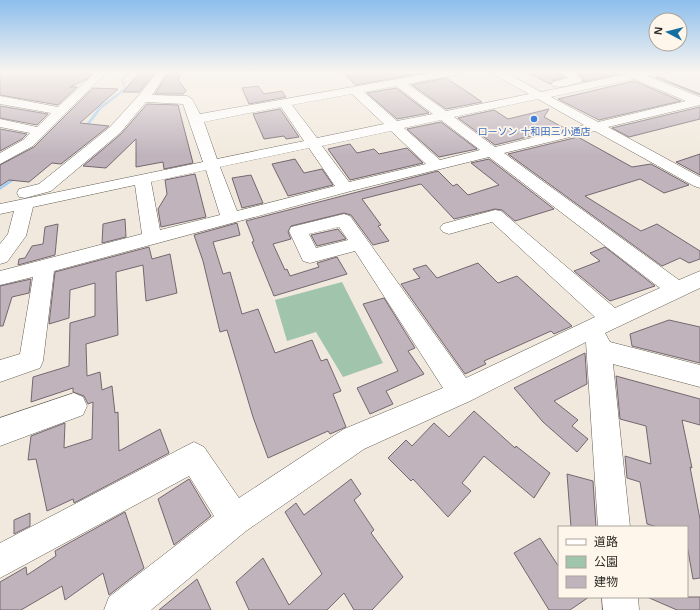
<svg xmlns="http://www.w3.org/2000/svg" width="700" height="610" font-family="Helvetica,'Noto Sans JP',sans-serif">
<rect width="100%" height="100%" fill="#f1e9dd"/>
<polygon fill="#a0c5ac" points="342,282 383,363 343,377 316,332 287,341 275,300"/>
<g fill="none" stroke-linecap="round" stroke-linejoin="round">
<g fill="#a3ccf4" fill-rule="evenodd">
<polygon points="132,71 134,71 124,78 123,81 127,89 101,109 86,129 84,129 84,127 99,107 125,88 121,81 122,77"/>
<polygon points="16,176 19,177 0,190 0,187"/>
</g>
</g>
<g fill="#c0b3bc" stroke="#746870">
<polygon points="6,71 73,71 92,74 87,79 70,87 77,87 58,105 0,95 0,73"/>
<polygon points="141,71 156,71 139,92 123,92"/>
<polygon points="169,71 183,71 178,79 186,91 183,94 155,94"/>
<polygon points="342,71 435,71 355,85"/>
<polygon points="525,71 557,71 565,77 553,81 550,84"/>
<polygon points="573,71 612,71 619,74 582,82 583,80 581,76"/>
<polygon points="655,77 658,77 700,94 700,95"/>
<polygon points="446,78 472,95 482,102 446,109 412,85"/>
<polygon points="634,81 681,101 599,120 558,99"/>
<polygon points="258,86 264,94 282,91 286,97 249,104 242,88"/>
<polygon points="93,88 118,89 80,123 109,126 61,164 52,163 29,182 9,180 0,186 0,165 34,147"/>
<polygon points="396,88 429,113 397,119 367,93"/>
<polygon points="147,104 178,105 193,163 164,169 163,162 136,167 136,139 106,168 83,166 121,134"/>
<polygon points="0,106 48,114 37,125 0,118"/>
<polygon points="700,107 700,119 629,137 612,128"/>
<polygon points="280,109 299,137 286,139 284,136 264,139 253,114"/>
<polygon points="549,109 544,117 564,128 495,145 458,118 494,110 508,119"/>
<polygon points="441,122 477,149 439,157 407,129"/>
<polygon points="0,129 27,134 22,139 0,151"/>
<polygon points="578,137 632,167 651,164 689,185 664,193 640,179 585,196 641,231 657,224 700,251 700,259 689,263 680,258 662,266 508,154"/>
<polygon points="350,144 357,153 374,149 379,154 407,148 423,163 350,180 328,149"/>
<polygon points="700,154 700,175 676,162"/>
<polygon points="295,159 304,173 322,169 333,185 288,196 272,164"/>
<polygon points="489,159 554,209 515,221 502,210 495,209 454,219 421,184 362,199 381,225 378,226 389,241 373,245 351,215 344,213 291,226 288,232 291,239 273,244 285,270 287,269 290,276 319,267 317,263 337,257 347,274 274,296 252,242 254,241 246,221 438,171 453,186 457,184 468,195 499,185 471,163"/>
<polygon points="195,174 206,217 161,227 158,209 167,194 165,180"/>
<polygon points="251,175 263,203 242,208 232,178"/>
<polygon points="125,219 126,237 102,243 103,224"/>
<polygon points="237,223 240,235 213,242 223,274 230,272 242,314 258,309 275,353 312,340 321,361 327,359 341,391 333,394 346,427 330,434 328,431 268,458 253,417 227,330 220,332 203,261 194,235"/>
<polygon points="58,224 55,255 18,265 19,259 25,258 32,246 43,244 45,227"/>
<polygon points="338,229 346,239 317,246 311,235"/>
<polygon points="149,247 152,259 170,254 177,293 146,301 143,265 116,272 118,335 86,344 87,376 100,372 102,390 112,386 115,413 118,412 119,451 160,429 169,453 74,503 73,499 47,511 36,459 28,460 31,436 65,423 64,448 92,439 93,402 88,404 84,396 73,392 73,388 31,402 33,377 69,366 70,323 95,316 95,283 70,290 69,318 49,324 55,272"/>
<polygon points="605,247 655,286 610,301 574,271 600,261 590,253"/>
<polygon points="478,263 498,283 517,276 572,326 554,334 551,331 522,344 484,361 486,364 465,374 401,284 420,278 413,269 426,265 437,278"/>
<polygon points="31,279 29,293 12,297 3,326 0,326 0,286"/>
<polygon points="384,298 415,348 408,351 424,374 386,391 393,404 370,414 357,388 398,371 363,304"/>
<polygon points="669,320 700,327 700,363 632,346 630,334"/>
<polygon points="585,353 587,384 554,401 578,420 572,426 588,439 577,452 543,422 514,388"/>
<polygon points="616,376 700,399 700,425 682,420 692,468 690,467 700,519 700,578 693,579 687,545 687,527 658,527 647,524 640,482 627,478 625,456 651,464 646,426 620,419"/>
<polygon points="474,411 515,448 516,446 550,473 534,498 484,456 462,483 471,491 448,517 413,479 411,481 388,458 406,440 412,446 434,423 449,437"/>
<polygon points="567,474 593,481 596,527 571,527"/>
<polygon points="189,479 211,516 174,545 158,499"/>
<polygon points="351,479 361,494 354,500 374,530 371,533 403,577 372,610 354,610 344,593 327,610 249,610 236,582 263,558 289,605 322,574 285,512 296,503 304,515"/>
<polygon points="125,512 144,568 109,595 103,573 65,600 62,586 21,610 0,610 0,582 26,567 27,575 56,556 55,551 69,543"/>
<polygon points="30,513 30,526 14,534 14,520"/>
<polygon points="540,538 559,567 559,597 589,597 570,610 549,610 514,553"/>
<polygon points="197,579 211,610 159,610"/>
<polygon points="647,597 700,597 700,610 677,610"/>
</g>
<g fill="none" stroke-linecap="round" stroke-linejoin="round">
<g stroke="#655f54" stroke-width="1">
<g id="minor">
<polygon points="97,71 108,71 33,146 0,164 0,153 23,140 30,133 0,127 0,119 37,127 51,113 0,104 0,96 58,107"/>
<path d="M158,71H168L152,95L187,96L192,99L200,114L442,71H464L459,74L408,84L446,111L529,94L491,73L490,71H503L541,92L627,74L632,71H661L660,73L647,76L700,97V105L608,127L700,177V188L694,186L595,131L504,153L679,280L700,271V288L605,333L610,342L700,365V387L613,364L630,527H598L586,342L470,401L364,449L246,531L151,610H104L109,597L214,516L189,476L0,578V543L184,447L194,442L204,447L239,498L344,429L443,388L355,251L310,263L303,261L289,231L291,227L344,214L350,216L466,378L595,317L492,222L449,234L443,232L440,228L443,224L495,210L501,211L615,308L660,288L489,157L351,191L54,271L43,361L40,368L0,382V360L20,354L33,277L0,285V271L142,234L135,185L33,207L26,236L7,262L0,264V244L8,234L14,211L0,214V204L203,162L183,104L146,102L120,133L51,191L25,198L19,197L17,193L19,189L39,184L110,127L139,95ZM634,79L686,101L598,122L551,97ZM396,86L433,114L397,121L364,92ZM352,94L384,124L317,138L292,105ZM538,99L584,125L495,147L454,117ZM281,107L304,141L217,159L204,122ZM441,120L480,150L440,160L404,128ZM391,131L426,164L349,182L322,146ZM309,148L335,186L237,211L220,167ZM206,170L220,215L160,230L151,182ZM339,227L348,240L316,248L309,234Z"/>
<path d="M558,71C568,71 576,70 582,80C577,85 560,88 553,86L551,84L553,82L569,78Z"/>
<polygon points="74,393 83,397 87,406 83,415 0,446 0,418"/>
<polygon points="602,597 638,597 639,610 603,610"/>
</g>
</g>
<use href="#minor" fill="#fff" fill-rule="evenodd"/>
</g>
<linearGradient id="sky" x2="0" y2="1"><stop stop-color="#8cbeed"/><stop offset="0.46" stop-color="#f9f5f0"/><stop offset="1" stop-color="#f9f5f0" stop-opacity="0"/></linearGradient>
<rect width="700" height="156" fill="url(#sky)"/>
<circle fill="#3f7fe0" stroke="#fef6ea" stroke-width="1.5" cx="534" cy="119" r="4"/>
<g text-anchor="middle" stroke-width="3.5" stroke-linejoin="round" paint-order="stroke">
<g font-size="10" fill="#366cbe" stroke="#fef6ea">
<text x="534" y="135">ローソン 十和田三小通店</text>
</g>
</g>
<rect x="558" y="526" width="130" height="72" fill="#fef6ea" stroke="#aaa49b"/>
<rect x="566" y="539" width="20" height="6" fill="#ffffff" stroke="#aaa49b"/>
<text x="594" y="546" font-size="12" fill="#2b2924">道路</text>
<rect x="566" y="556" width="20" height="12" fill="#a0c5ac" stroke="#aaa49b"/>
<text x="594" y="566" font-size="12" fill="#2b2924">公園</text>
<rect x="566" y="576" width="20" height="12" fill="#c0b3bc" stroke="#aaa49b"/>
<text x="594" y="586" font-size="12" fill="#2b2924">建物</text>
<g transform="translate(668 32) rotate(277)"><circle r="19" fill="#fef6ea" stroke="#aaa49b"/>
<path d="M0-3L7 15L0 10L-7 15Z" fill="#146f9e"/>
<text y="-6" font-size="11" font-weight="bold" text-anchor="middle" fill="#2b2924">N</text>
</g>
</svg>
